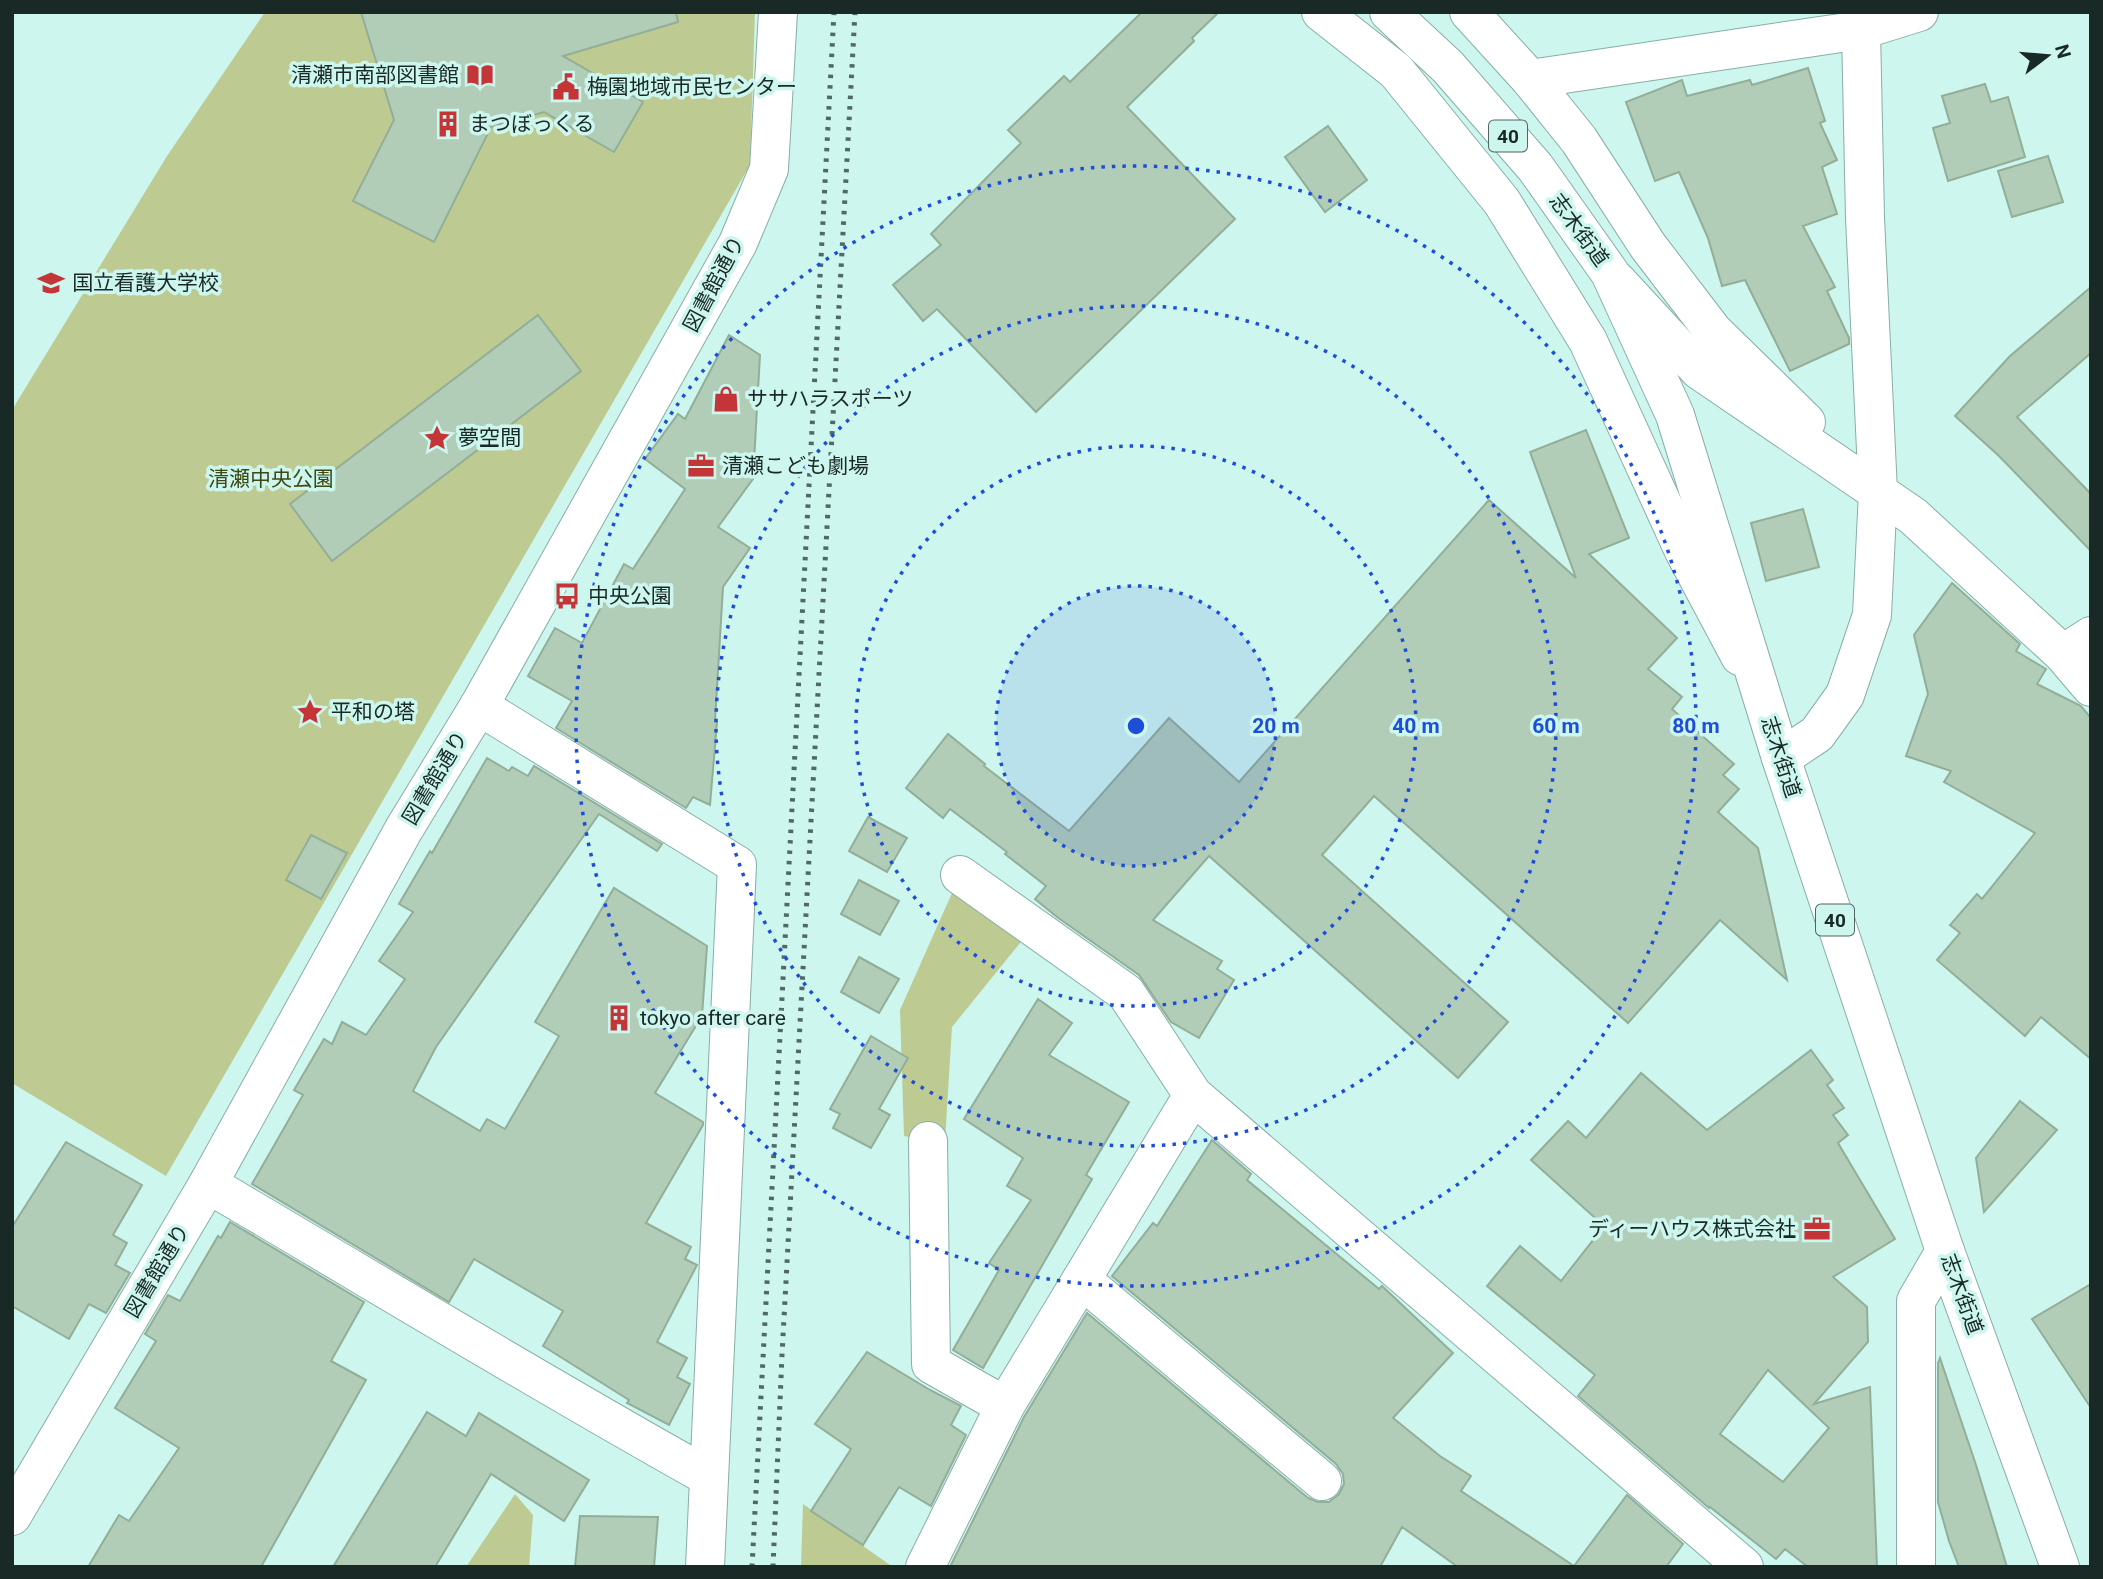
<svg xmlns="http://www.w3.org/2000/svg" width="2103" height="1579" font-family="Roboto,'Noto Sans JP',sans-serif">
<rect width="100%" height="100%" fill="#cdf6ee"/>
<g fill="#bdcb92">
<polygon points="265,12 755,12 750,165 166,1176 12,1083 12,410 167,156"/>
<polygon points="960,875 1033,927 952,1027 945,1141 928,1141 904,1136 900,1010"/>
<polygon points="515,1494 533,1515 529,1567 466,1567"/>
<polygon points="803,1504 893,1567 801,1567"/>
</g>
<g fill="#b1cdb7" stroke="#92ae98" stroke-width="2" fill-rule="evenodd">
<polygon points="361,12 676,12 678,22 563,56 643,102 614,152 544,112 491,127 434,242 353,201 394,120"/>
<polygon points="1142,12 1219,12 1192,38 1194,41 1127,107 1235,219 1036,412 937,309 923,321 893,285 941,245 931,234 1021,143 1008,130 1064,76 1070,82"/>
<polygon points="1808,68 1825,121 1820,123 1837,160 1822,167 1837,214 1803,226 1835,287 1827,291 1849,338 1849,344 1790,371 1745,280 1722,286 1708,238 1679,172 1655,181 1626,102 1682,80 1687,96 1750,80 1752,85"/>
<polygon points="1985,84 1991,102 2008,97 2025,157 1948,181 1933,128 1950,123 1942,96"/>
<polygon points="1328,126 1367,180 1325,212 1285,157"/>
<polygon points="2048,156 2063,202 2012,217 1998,171"/>
<polygon points="2091,287 2091,353 2017,417 2091,494 2091,551 1999,456 1955,416 2010,356"/>
<polygon points="538,315 581,371 332,561 290,504"/>
<polygon points="729,335 760,355 753,479 718,527 750,548 723,587 715,721 717,722 710,805 693,797 686,808 556,728 572,701 528,676 555,628 582,643 624,564 633,569 685,489 645,459 678,414 685,419"/>
<polygon points="1586,430 1629,538 1589,554 1677,638 1648,669 1682,697 1672,709 1734,764 1723,775 1739,789 1718,812 1758,848 1787,980 1720,920 1628,1023 1374,796 1322,855 1508,1022 1458,1078 1209,856 1153,920 1222,961 1217,969 1234,980 1199,1038 1171,1022 1139,975 1057,917 1035,899 1046,886 1005,854 1007,852 950,809 943,818 906,788 948,734 985,764 984,766 1069,831 1169,718 1239,782 1489,500 1576,578 1530,452"/>
<polygon points="1803,509 1819,567 1766,581 1751,523"/>
<polygon points="1952,583 2020,644 2016,651 2046,669 2037,684 2081,706 2091,718 2091,1059 2041,1017 2025,1036 1937,960 1960,933 1950,925 1977,894 1982,899 2035,833 1944,782 1951,771 1906,756 1928,694 1914,635"/>
<polygon points="487,758 509,771 512,767 528,776 534,766 662,844 657,851 599,814 436,1047 413,1091 480,1131 487,1119 505,1129 559,1036 535,1022 614,888 707,946 702,1016 655,1093 703,1122 703,1125 646,1223 691,1247 685,1259 697,1265 657,1342 687,1358 677,1377 690,1384 669,1425 627,1403 629,1400 543,1346 563,1311 474,1259 449,1302 252,1184 303,1095 294,1090 324,1039 332,1044 342,1022 366,1035 405,979 379,961 413,912 399,904 430,851 432,853"/>
<polygon points="868,817 907,838 887,872 849,851"/>
<polygon points="311,835 347,853 321,899 286,880"/>
<polygon points="859,880 899,901 880,935 841,914"/>
<polygon points="859,957 899,979 879,1013 841,992"/>
<polygon points="1038,999 1072,1023 1049,1055 1129,1102 1086,1175 1092,1179 983,1368 953,1350 999,1270 989,1263 1031,1200 1007,1186 1023,1158 964,1119"/>
<polygon points="871,1036 908,1058 879,1109 890,1115 871,1148 833,1128 840,1114 830,1109"/>
<path d="M1811,1050L1833,1080L1827,1085L1844,1108L1833,1115L1848,1135L1838,1143L1895,1239L1833,1277L1867,1307L1868,1342L1814,1404L1870,1387L1877,1567H1808L1785,1549L1776,1559L1710,1507L1709,1508L1578,1396L1595,1375L1487,1286L1520,1246L1561,1281L1604,1226L1531,1160L1568,1121L1586,1138L1641,1073L1707,1130ZM1768,1370L1829,1428L1783,1482L1720,1434Z"/>
<polygon points="2020,1101 2057,1130 1984,1212 1976,1158"/>
<polygon points="1212,1140 1251,1174 1247,1180 1379,1289 1382,1286 1453,1353 1393,1418 1440,1456 1471,1476 1461,1491 1574,1566 1627,1495 1683,1544 1666,1567 1458,1567 1402,1527 1380,1567 950,1567 1024,1417 1087,1313 1308,1498 1318,1502 1329,1502 1339,1494 1344,1484 1343,1474 1336,1464 1112,1276 1153,1223 1157,1226"/>
<polygon points="66,1142 142,1185 113,1235 127,1243 115,1265 130,1273 106,1313 89,1304 69,1339 12,1306 12,1227"/>
<polygon points="230,1222 364,1302 331,1361 366,1380 261,1567 88,1567 119,1515 129,1521 179,1448 115,1408 156,1341 145,1334 168,1295 180,1301 218,1236 221,1238"/>
<polygon points="2091,1284 2091,1408 2032,1319"/>
<polygon points="867,1352 930,1390 961,1406 951,1425 966,1435 931,1506 899,1487 863,1545 811,1511 851,1449 815,1424"/>
<polygon points="1940,1358 1976,1465 2007,1567 1959,1567 1949,1541 1938,1502 1938,1363"/>
<polygon points="427,1412 466,1436 479,1413 589,1480 564,1521 491,1474 435,1567 333,1567"/>
<polygon points="580,1516 658,1517 654,1567 575,1567"/>
</g>
<g fill="none" stroke-linecap="round" stroke-linejoin="round">
<g stroke="#87aea7" stroke-width="40">
<g id="street">
<polyline points="1321,12 1396,71 1502,202 1588,341 1684,551 1740,656"/>
<polyline points="1469,12 1530,79 1579,140 1648,246 1713,331 1806,422"/>
<polyline points="1530,79 1861,30 1858,12"/>
<polyline points="1617,281 1699,370 1913,516 2063,654 2091,687"/>
<polyline points="2063,654 2091,636"/>
<polyline points="479,706 737,865 705,1567"/>
<polyline points="960,875 1126,993 1193,1095 1744,1567"/>
<polyline points="928,1141 931,1364 1005,1406"/>
<path d="M208,1184C375,1282 540,1383 709,1477"/>
<polyline points="1082,1280 1322,1481"/>
<polyline points="925,1567 1005,1406 1193,1095"/>
<polyline points="1916,1567 1916,1301 1945,1251"/>
</g>
</g>
<g stroke="#87aea7" stroke-width="40">
<g id="secondary">
<polyline points="1781,758 1817,734 1845,695 1872,615 1878,492 1865,218 1861,30 1919,12"/>
<polyline points="12,1516 208,1184 404,829 479,706 738,243 769,169 778,12"/>
</g>
</g>
<g stroke="#87aea7" stroke-width="40">
<polyline id="primary" points="1389,12 1448,67 1535,167 1610,273 1675,415 1781,758 1945,1251 2060,1567"/>
</g>
<use href="#street" stroke="#fff" stroke-width="38"/>
<use href="#secondary" stroke="#fff" stroke-width="38"/>
<use href="#primary" stroke="#fff" stroke-width="38"/>
<g stroke="#516964" stroke-width="5" stroke-dasharray="3.5 7" stroke-linecap="butt">
<polyline points="752,1567 834,12"/>
<polyline points="773,1567 782,1355 855,12"/>
</g>
</g>
<circle cx="1136" cy="726" r="140" fill="#1d4ed8" fill-opacity=".12"/>
<g fill="none" stroke="#1d4ed8" stroke-width="3.5" stroke-dasharray="3.5 7">
<circle cx="1136" cy="726" r="140"/>
<circle cx="1136" cy="726" r="280"/>
<circle cx="1136" cy="726" r="420"/>
<circle cx="1136" cy="726" r="560"/>
</g>
<defs>
<g id="library-bare" transform="scale(2.1)"><path d="M-6-4Q-3-5.5-.7-3.5V5Q-3 3-6 4ZM6-4Q3-5.5 .7-3.5V5Q3 3 6 4Z" fill="#c43538" stroke="#cdf6ee" stroke-width="2.5" paint-order="stroke"/></g>
<g id="civic-bare" transform="scale(2.1)"><path d="M-.6-6.5H3V-4.5H.6V-3L4-1V1h2V6H-6V1h2V-1L-.6-3ZM-1.2 2.5V6h2.4V2.5Z" fill="#c43538" stroke="#cdf6ee" stroke-width="2.5" paint-order="stroke"/></g>
<g id="building-bare" transform="scale(2.1)"><path d="M-4-6H4V6H1V3H-1V6H-4ZM-2.5-4.3h1.7v1.8h-1.7ZM.8-4.3h1.7v1.8H.8ZM-2.5-1h1.7V.8h-1.7ZM.8-1h1.7V.8H.8Z" fill="#c43538" stroke="#cdf6ee" stroke-width="2.5" paint-order="stroke"/></g>
<g id="university-bare" transform="scale(2.1)"><path d="M0-5L7-2L0 1L-7-2ZM-4 1L0 2.5L4 1V4Q0 6-4 4Z" fill="#c43538" stroke="#cdf6ee" stroke-width="2.5" paint-order="stroke"/></g>
<g id="shop-bare" transform="scale(2.1)"><path d="M-5-2.5h2.3a2.7 3.5 0 0 1 5.4 0H5L5.5 6h-11ZM-1.5-2.5h3a1.5 2.3 0 0 0-3 0Z" fill="#c43538" stroke="#cdf6ee" stroke-width="2.5" paint-order="stroke"/></g>
<g id="sight-bare" transform="scale(2.1)"><path d="M0-6L1.8-2.2L6-1.7L2.9 1.2L3.7 5.4L0 3.3L-3.7 5.4L-2.9 1.2L-6-1.7L-1.8-2.2Z" fill="#c43538" stroke="#cdf6ee" stroke-width="2.5" paint-order="stroke"/></g>
<g id="office-bare" transform="scale(2.1)"><path d="M-6-3h4V-5.5h4V-3h4V5H-6ZM-1-4.5V-3h2v-1.5ZM-6 0V1H6V0Z" fill="#c43538" stroke="#cdf6ee" stroke-width="2.5" paint-order="stroke"/></g>
<g id="bus-bare" transform="scale(2.1)"><path d="M-5-6H5V4H4V6H2V4H-2V6H-4V4H-5ZM-3.5-4V0h7V-4ZM-3.5 1.2v1.5H-2V1.2ZM2 1.2v1.5H3.5V1.2Z" fill="#c43538" stroke="#cdf6ee" stroke-width="2.5" paint-order="stroke"/></g>
</defs>
<g fill-rule="evenodd">
<use href="#library-bare" x="480" y="75"/>
<use href="#civic-bare" x="566" y="87"/>
<use href="#building-bare" x="448" y="124"/>
<use href="#university-bare" x="51" y="283"/>
<use href="#shop-bare" x="726" y="399"/>
<use href="#sight-bare" x="437" y="438"/>
<use href="#office-bare" x="701" y="466"/>
<use href="#bus-bare" x="567" y="596"/>
<use href="#sight-bare" x="310" y="712"/>
<use href="#building-bare" x="619" y="1018"/>
<use href="#office-bare" x="1817" y="1229"/>
</g>
<g text-anchor="middle" stroke-width="7" stroke-linejoin="round" paint-order="stroke">
<g fill="#cdf6ee" stroke="#4f6662" stroke-width="2">
<rect x="1489" y="120.5" width="38" height="31" rx="5"/>
<rect x="1816" y="904.5" width="38" height="31" rx="5"/>
</g>
<g font-size="19" font-weight="bold" fill="#192926">
<text x="1508" y="143">40</text>
<text x="1835" y="927">40</text>
</g>
<g font-size="21" fill="#192926" stroke="#cdf6ee" text-anchor="start">
<text x="459" y="82" text-anchor="end">清瀬市南部図書館</text>
<text x="587" y="94">梅園地域市民センター</text>
<text x="469" y="131">まつぼっくる</text>
<text x="72" y="290">国立看護大学校</text>
<text x="747" y="406">ササハラスポーツ</text>
<text x="458" y="445">夢空間</text>
<text x="722" y="473">清瀬こども劇場</text>
<text x="588" y="603">中央公園</text>
<text x="331" y="719">平和の塔</text>
<text x="640" y="1025">tokyo after care</text>
<text x="1796" y="1236" text-anchor="end">ディーハウス株式会社</text>
</g>
<g font-size="21" fill="#192926" stroke="#cdf6ee">
<text transform="translate(1579 230) rotate(54)" y="7">志木街道</text>
<text transform="translate(714 284) rotate(-62)" y="7">図書館通り</text>
<text transform="translate(1781 757) rotate(72)" y="7">志木街道</text>
<text transform="translate(435 778) rotate(-59)" y="7">図書館通り</text>
<text transform="translate(157 1271) rotate(-59)" y="7">図書館通り</text>
<text transform="translate(1962 1294) rotate(70)" y="7">志木街道</text>
</g>
<g font-size="21" fill="#3d4813" stroke="#cdf6ee">
<text x="271" y="486">清瀬中央公園</text>
</g>
</g>
<circle cx="1136" cy="726" r="10" fill="#1d4ed8" stroke="#cdf6ee" stroke-width="3.5"/>
<g font-size="21" text-anchor="middle" font-weight="bold" fill="#1d4ed8" stroke="#cdf6ee" stroke-width="7" stroke-linejoin="round" paint-order="stroke">
<text x="1276" y="733">20 m</text>
<text x="1416" y="733">40 m</text>
<text x="1556" y="733">60 m</text>
<text x="1696" y="733">80 m</text>
</g>
<rect width="2103" height="1579" fill="none" stroke="#192926" stroke-width="28"/>
<g transform="translate(2047 56) rotate(74)" stroke="#cdf6ee" stroke-width="5" paint-order="stroke">
<path d="M0-5L12 26L0 18L-12 26Z" fill="#192926"/>
<text y="-10" font-size="19" font-weight="bold" text-anchor="middle" fill="#192926">N</text>
</g>
</svg>
